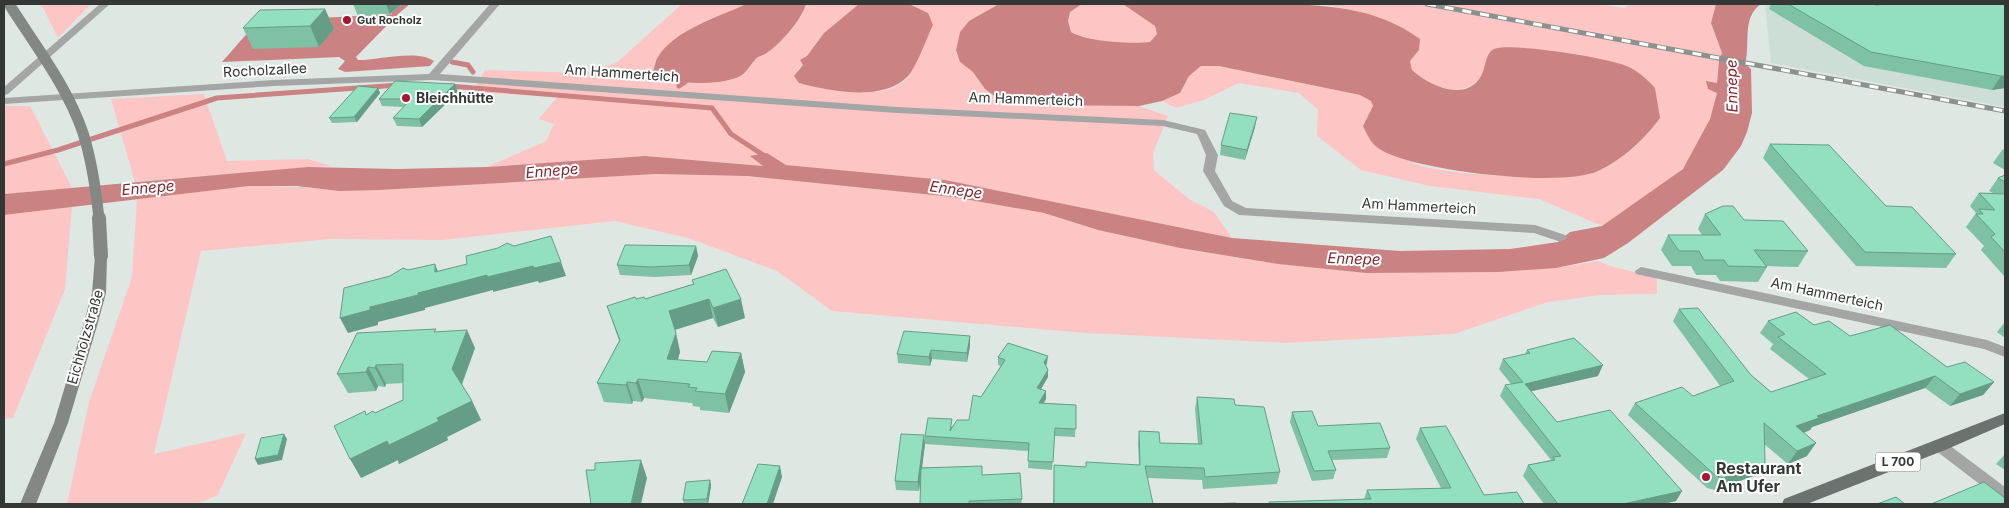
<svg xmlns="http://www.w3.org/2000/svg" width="2009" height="508" font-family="Inter,sans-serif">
<rect width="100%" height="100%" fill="#dfe7e3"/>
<polygon fill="#cdded6" points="1776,4 2005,4 2005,107 1771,63 1765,5"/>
<g fill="#fec5c5">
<polygon points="41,4 91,4 58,38"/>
<path d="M682,4H746L736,9L654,72C669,86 717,85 736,78C746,75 749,66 755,60C758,56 762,56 765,54C779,46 802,19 806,4H859L824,33L807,56L800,60L803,65L798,69L799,83C826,90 888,103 908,77C913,69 924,25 928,13L909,4H999L969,21L960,32L956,50L960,62L973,72L985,89L1027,105L1139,106L1168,116L1153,153L1154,170L1189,199L1214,212L1232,238L945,180L786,165L767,153L764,166L645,156L487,167L546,141L554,124L539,119L557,97L473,92L485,70L585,73L616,63Z"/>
<path d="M1082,4H1123L1147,18L1155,26L1157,34L1150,42C1130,44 1088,42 1071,32L1068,21L1070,12Z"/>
<path d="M1320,4H1598L1625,8L1630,4H1716L1711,23L1722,53L1719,61L1717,83L1706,81L1717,93C1715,110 1694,158 1681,170C1658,191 1627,207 1602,226L1539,199L1430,186L1361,170L1317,136L1318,110L1299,93L1239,83L1204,100L1176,108L1162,101L1180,93L1189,76L1201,66H1219L1360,95L1371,101L1373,107L1363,126C1380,138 1398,155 1416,164C1440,175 1574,183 1598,171C1622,160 1646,139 1660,118L1649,82L1627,66L1489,52C1486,61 1485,72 1479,79C1460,100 1429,85 1412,70L1410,61L1419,50L1360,12Z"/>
<polygon points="204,94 227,161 308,159 332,166 135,182 111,99"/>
<polygon points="4,106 30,106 72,188 4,194"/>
<path d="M656,174L747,176L953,197L1044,213L1098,230L1180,248L1278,264L1366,273L1556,268L1598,261L1613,267L1657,277V294L1601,295L1548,302L1454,334L1285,343L1085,333L832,311L777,271L688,238L615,221L443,240L331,239L201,251L154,454L246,433L218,495L197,504H67L89,402L132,277L137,199C175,195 214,187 252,186C295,185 337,191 380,190Z"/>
<polygon points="72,207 65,289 13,418 4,419 4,215"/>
</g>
<g fill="#cb8283">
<path d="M746,4H806C802,19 779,46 765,54C762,56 758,56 755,60C749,66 746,75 736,78C717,85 669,86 653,72C655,67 655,61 658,57C674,30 719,17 746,4Z"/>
<path d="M859,4H909L928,13L933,25C926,39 917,67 907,77C883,102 828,91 799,83L794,76L803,65L800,60L807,56L824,33Z"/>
<path d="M999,4H1082L1070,12L1068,21L1071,32C1088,42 1130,44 1150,42L1157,34L1155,26L1123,4C1161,4 1199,4 1237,4C1299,4 1368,0 1420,39L1419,50L1410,61L1412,70C1428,85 1466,103 1481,76C1486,68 1485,53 1494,49C1510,42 1612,58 1629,67C1639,72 1648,80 1655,88L1660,118C1645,139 1622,160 1598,171C1563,188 1410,171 1378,148C1370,142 1367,134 1363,126L1373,106L1371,101L1360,95L1219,66H1201L1189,76L1180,93L1162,101L1139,106L1027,105L999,99L985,89L973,72L960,62L956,50L960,32L969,21Z"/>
<path d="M1716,4H1761C1741,18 1751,44 1745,64L1751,69L1752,113L1747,132L1741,146L1723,170L1628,243L1604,258L1556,268L1498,272L1366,273L1278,264L1180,248L1098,230L1044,213L953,197L747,176L656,174L380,190L339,191L297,186H249L4,215V194L308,167L397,169L487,167L645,156L763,166L750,156L767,153L786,165L945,180L1232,238L1400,251L1510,249L1558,242L1570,232L1602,226L1683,169L1710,119L1717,93L1708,89L1706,81L1717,83L1719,61L1722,53L1711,23Z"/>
<path d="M398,14L356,57L358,60C378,60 418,49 434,61L430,66L345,72L338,69L345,61L339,57L222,62L258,21Z"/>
</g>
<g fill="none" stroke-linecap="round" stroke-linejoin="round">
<g stroke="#cb8283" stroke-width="5">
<polyline points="394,14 406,4"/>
<polyline points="452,62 468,65 473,72"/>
<polyline points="449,86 712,108 731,134 768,158"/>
<polyline points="679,86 685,82"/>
<polyline points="4,164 58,150 217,98 399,85"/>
</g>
<g fill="#a3a6a5" fill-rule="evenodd">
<polygon points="100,4 110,4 8,94 4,95 4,87"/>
<polygon points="490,4 500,4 440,74 897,107 1163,120 1205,130 1218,155 1215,171 1232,201 1246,208 1535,225 1565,235 1567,238 1561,242 1534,233 1239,215 1224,206 1203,171 1206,155 1197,134 1163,126 897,113 432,80 274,86 4,104 4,98 274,80 429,74"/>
<polygon points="1641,267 1987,340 2005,347 2005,357 1984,349 1636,274 1635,271"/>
<polygon points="1940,440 1945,442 2005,487 2005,501 1999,499 1935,450 1932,446 1935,442"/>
</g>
<polygon fill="#838885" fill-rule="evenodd" points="101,252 107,256 106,293 97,326 68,423 36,504 20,504 54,423 83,326 92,293 95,256"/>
<polygon fill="#6c726f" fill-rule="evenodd" points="2005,413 2005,424 1945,450 1807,504 1782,504 1784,499"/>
<g stroke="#8b918e" stroke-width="5">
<polyline id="rail" points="1427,4 2005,111"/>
</g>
<use href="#rail" stroke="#fff" stroke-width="3" stroke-dasharray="9" stroke-linecap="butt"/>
<path stroke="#838885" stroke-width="11" d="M9,4C35,45 67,86 83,133C92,161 96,190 99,219"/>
<polyline stroke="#838885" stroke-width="14" points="99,218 101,256"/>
</g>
<g fill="#7ec1a4">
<polygon points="353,4 402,4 390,14 358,16"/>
<polygon points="1771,4 1873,4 1876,5 2005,4 2005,88 1992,90 1864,66 1769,9"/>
<polygon points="325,9 334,29 319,47 253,49 243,28"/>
<polygon points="455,84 458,92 422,127 397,126 393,118 404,107 382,106 379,99"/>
<polygon points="378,88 380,93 357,122 332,123 329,118"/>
<polygon points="1255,127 1245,160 1220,155 1221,145"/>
<polygon points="1770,144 1886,206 1956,254 1946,268 1856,266 1763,158"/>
<polygon points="2005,149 2005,170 1993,163 2002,150"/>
<polygon points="2005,175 2005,277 1981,250 1984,246 1966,227 1976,213 1970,206 1979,193 1993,193 1989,191 1998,178"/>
<polygon points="1705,214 1744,220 1808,251 1798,267 1766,266 1767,267 1758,282 1720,281 1716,275 1696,275 1691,266 1672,266 1661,250 1668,235 1702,235 1698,229"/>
<polygon points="696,246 698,256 691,275 654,277 620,275 617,265"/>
<polygon points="692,280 745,318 718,327 713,318 675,330 680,352 678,360 707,362 741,353 745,372 729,413 700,410 700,407 693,406 692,403 644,398 642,402 633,401 632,404 604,402 597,383 619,341 607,306 636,299 645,299 693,284"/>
<polygon points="1679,309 1751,375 1771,392 1809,379 1770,349 1773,344 1760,333 1768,321 1814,325 1994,382 1983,395 1950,406 1925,388 1812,427 1810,430 1804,433 1807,456 1788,464 1764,444 1756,475 1715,490 1707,488 1628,415 1635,403 1693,396 1720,386 1673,321"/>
<polygon points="2005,322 2005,338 1997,332"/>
<polygon points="437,332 475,348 462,385 472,401 481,420 447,437 448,440 399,464 398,460 361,478 366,415 375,413 403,400 403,383 386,384 385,387 378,386 376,391 348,393 337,374"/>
<polygon points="970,336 970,346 967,362 932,359 930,366 898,363 897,354"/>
<polygon points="1527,350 1598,376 1531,391 1557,422 1682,491 1676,501 1663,504 1544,504 1523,476 1528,465 1551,460 1500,396 1505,385 1511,384 1499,369 1503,359 1525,354"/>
<polygon points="998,357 1047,363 1046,366 1048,370 1048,377 1041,389 1046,399 1043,403 1076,405 1075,437 1055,436 1052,470 1028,468 1029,451 925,444 925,436 969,420 981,397 1001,366 998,365"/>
<polygon points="1197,397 1235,405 1280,472 1277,484 1203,489 1202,480 1147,478 1153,504 1053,504 1054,465 1085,467 1139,465 1138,444 1139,431 1160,443 1198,444 1195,409"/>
<polygon points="1292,412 1318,426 1390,448 1387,458 1332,460 1336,470 1333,479 1312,481 1290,422"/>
<polygon points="1420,428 1484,495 1524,504 1269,504 1269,502 1364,499 1367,490 1441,488 1416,439"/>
<polygon points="924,435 925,444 922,467 982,475 1022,499 1021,504 920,504 921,471 919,491 896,490 895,481"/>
<polygon points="2005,454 2005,470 1996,464"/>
<polygon points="710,480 711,486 708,504 684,504 683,500"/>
</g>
<g fill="#669d86">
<polygon points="386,4 402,4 390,14"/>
<polygon points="325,9 334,29 319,47 310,26"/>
<polygon points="2001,76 2005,76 2005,88 1992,90"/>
<polygon points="455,84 458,92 422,127 419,119"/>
<polygon points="378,88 380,93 357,122 354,117"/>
<polygon points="1257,117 1255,127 1245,160 1247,150"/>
<polygon points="696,246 698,256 691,275 689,265"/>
<polygon points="561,262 566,276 539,283 538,281 493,292 493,290 425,308 425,310 378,322 378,325 348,333 340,318 370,307 418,293 435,272 435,264 441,279 487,275 533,266"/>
<polygon points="709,299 713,318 674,330 669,311"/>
<polygon points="741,299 745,318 718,327 713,308"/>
<polygon points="467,330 475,348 460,388 452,369"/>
<polygon points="676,333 680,352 672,378 667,359"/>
<polygon points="970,336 970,346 967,362 967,353"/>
<polygon points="931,350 932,359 930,366 929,357"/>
<polygon points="741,353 745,372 729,413 725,394"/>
<polygon points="1048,356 1047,363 1044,370 1044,362"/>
<polygon points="376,365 386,384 385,387 375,368"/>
<polygon points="1603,365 1598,376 1520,394 1525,384"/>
<polygon points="368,367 378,386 376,391 366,372"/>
<polygon points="1048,370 1048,377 1037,396 1037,388"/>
<polygon points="1935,376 1925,388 1812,427 1810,430 1787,439 1796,426 1817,416"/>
<polygon points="638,379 644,398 642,402 636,383"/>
<polygon points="627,382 633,401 632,404 626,385"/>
<polygon points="1994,382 1983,395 1950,406 1960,394"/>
<polygon points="1046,391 1046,399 1039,411 1039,403"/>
<polygon points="472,401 481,420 447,437 448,440 399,464 398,460 361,478 350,459"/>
<polygon points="284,434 287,439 282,460 258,465 255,459"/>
<polygon points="924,435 925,444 919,491 918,482"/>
<polygon points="1816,443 1807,456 1788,464 1797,451"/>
<polygon points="641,460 647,478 641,504 631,504"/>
<polygon points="1765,463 1756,475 1715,490 1723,478"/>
<polygon points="780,466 782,477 773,504 767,504"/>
<polygon points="710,480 711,486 708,504 707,499"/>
<polygon points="1682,491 1676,501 1663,504 1623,504"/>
</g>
<g fill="#92e0bf" stroke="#669d86">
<polygon points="1788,4 1873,4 1876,5 1887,4 2005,4 2005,76 2001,76 1871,52"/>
<polygon points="325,9 310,26 243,28 260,10"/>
<polygon points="395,81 455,84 419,119 393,118 411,99 379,99"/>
<polygon points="358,86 378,88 354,117 329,118"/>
<polygon points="1230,113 1257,117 1247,150 1221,145"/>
<polygon points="1770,144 1829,145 1886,206 1912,207 1956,254 1865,252"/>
<polygon points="2005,175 2005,182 1998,178"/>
<polygon points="1979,193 2005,194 2005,252 1991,237 1995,234 1976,214 1983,214 1979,209 1995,210"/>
<polygon points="1723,206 1733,206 1744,220 1783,221 1808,251 1754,250 1767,267 1728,266 1724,260 1704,260 1699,251 1679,251 1668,235 1721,235 1705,214"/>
<polygon points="551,236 561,262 534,268 533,266 487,277 487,275 418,293 418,295 370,307 370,310 340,318 344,288 390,276 403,268 408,270 435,264 435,272 467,264 466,256 498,248 507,243 514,246"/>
<polygon points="625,245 696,246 689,265 651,267 617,265"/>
<polygon points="726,269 741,299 713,308 709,299 669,311 676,333 667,359 707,362 712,351 741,353 725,394 695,391 697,388 688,387 690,384 638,379 636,383 627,382 626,385 597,383 620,340 607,306 635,297 636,299 644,297 645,299 694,284 692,280"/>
<polygon points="1698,308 1751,375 1771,392 1826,374 1778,337 1785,334 1768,321 1796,312 1814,325 1829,321 1850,336 1890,325 1947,367 1965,362 1994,382 1960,394 1935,376 1817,416 1819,418 1796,426 1816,443 1797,451 1764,423 1765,463 1723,478 1715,475 1635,403 1682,387 1693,396 1734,381 1679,309"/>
<polygon points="436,329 434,332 467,330 452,369 472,401 437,418 439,421 389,445 387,441 350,459 334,426 365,411 366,415 373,411 375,413 403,400 403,364 376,365 375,368 368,367 366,372 337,374 357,333"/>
<polygon points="904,331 970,336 967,353 931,350 929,357 897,354"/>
<polygon points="1574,338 1603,365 1525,384 1557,422 1610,410 1682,491 1623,504 1558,504 1528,465 1555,460 1553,457 1561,456 1505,385 1523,382 1503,359 1530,353 1527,350"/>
<polygon points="1008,343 1048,356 1044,362 1048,370 1037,388 1046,391 1039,403 1076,405 1076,429 1055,428 1053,462 1028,461 1029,443 925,436 928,418 952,419 950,431 957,420 969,420 973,395 981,397 1005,360 998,357"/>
<polygon points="1197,397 1234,399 1235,405 1264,407 1280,472 1205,477 1204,468 1145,466 1153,504 1054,504 1054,465 1086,467 1086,462 1140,465 1139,431 1159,432 1160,443 1202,444"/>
<polygon points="1312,411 1318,426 1380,423 1390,448 1328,451 1336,470 1314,471 1292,412"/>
<polygon points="1446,426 1484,495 1517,492 1524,504 1270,504 1269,502 1371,499 1367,490 1451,488 1420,428"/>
<polygon points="284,434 278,455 255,459 261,438"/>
<polygon points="901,434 924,435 918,482 895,481"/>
<polygon points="641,460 631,504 591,504 586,470 595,470 595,463"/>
<polygon points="758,464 780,466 767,504 742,504"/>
<polygon points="982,466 982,475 1020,473 1022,499 969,501 969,504 920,504 921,468"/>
<polygon points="710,480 707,499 683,500 686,482"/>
<polygon points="1984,482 2005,498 2005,504 1931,504"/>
<polygon points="1896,497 1905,504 1877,504"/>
<polygon points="1236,503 1237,504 1208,504"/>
</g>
<g fill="#aa1331" stroke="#fff" stroke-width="2">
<circle cx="347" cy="20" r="5"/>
<circle cx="406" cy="98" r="5"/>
<circle cx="1706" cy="477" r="5"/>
</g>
<g text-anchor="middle" stroke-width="4" stroke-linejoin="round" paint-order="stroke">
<g font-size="11" font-weight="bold" fill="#333735" stroke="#fff" text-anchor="start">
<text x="357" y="24">Gut Rocholz</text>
</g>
<rect fill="#fff" stroke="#707372" stroke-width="1" x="1875.5" y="452.5" width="45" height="19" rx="4"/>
<g font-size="12" font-weight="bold" fill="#333735">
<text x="1898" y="466">L 700</text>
</g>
<g font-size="14" fill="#333735" stroke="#fff">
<text transform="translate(265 70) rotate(-3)" y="5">Rocholzallee</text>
<text transform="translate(622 73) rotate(4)" y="5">Am Hammerteich</text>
<text transform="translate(1026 99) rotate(2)" y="5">Am Hammerteich</text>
<text transform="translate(1419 206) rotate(3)" y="5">Am Hammerteich</text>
<text transform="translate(1827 294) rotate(12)" y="5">Am Hammerteich</text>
<text transform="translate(85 337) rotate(-74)" y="5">Eichholzstraße</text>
</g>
<g font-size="14" font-weight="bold" fill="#333735" stroke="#fff" text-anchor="start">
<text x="416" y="103">Bleichhütte</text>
</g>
<g font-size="15" font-style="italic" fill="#7f2830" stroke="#fff">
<text transform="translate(1732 86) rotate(-91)" y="5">Ennepe</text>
<text transform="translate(552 171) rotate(-5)" y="5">Ennepe</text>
<text transform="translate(148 188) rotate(-5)" y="5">Ennepe</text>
<text transform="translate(956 190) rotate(8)" y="5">Ennepe</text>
<text transform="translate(1354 259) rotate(2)" y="5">Ennepe</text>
</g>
<g font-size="16" font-weight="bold" fill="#333735" stroke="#fff" text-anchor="start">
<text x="1716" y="474">Restaurant<tspan x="1716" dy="18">Am Ufer</tspan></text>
</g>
</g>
<rect width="2009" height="508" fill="none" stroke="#333735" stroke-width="10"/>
</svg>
